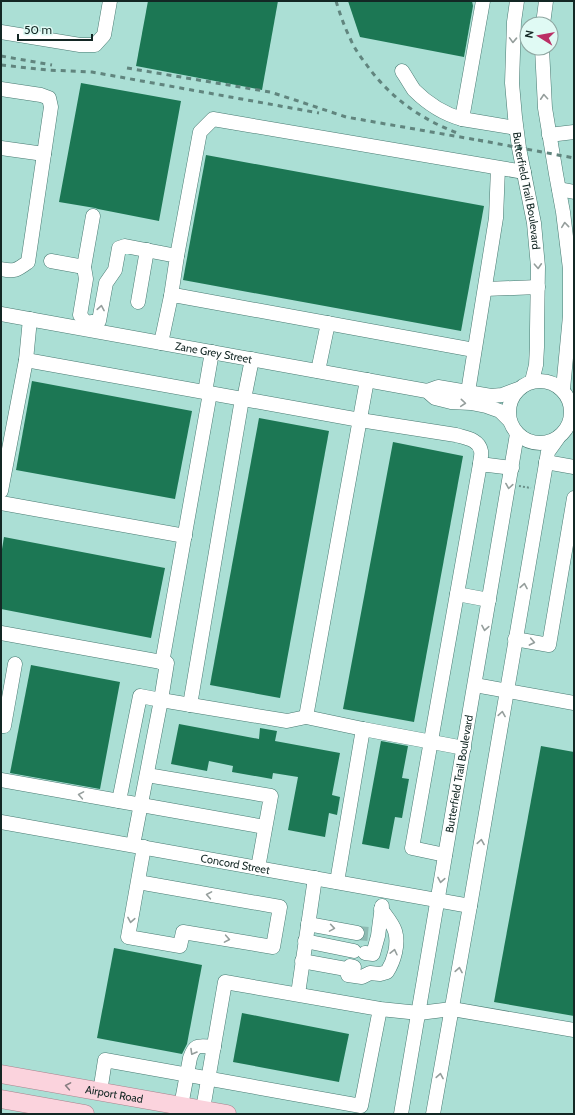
<svg xmlns="http://www.w3.org/2000/svg" width="575" height="1115" font-family="Cabin,sans-serif">
<rect width="100%" height="100%" fill="#abdfd5"/>
<g fill="#1c7754">
<polygon points="148,1 278,1 262,90 136,66"/>
<polygon points="348,1 472,1 473,6 464,57 360,37"/>
<polygon points="81,83 181,101 159,221 98,209 95,208 59,202"/>
<polygon points="206,155 484,206 461,331 183,280"/>
<polygon points="32,381 192,411 175,499 16,470"/>
<polygon points="259,418 329,431 280,698 210,685"/>
<polygon points="393,442 463,456 414,722 343,709"/>
<polygon points="4,537 165,568 151,638 1,609 1,555"/>
<polygon points="31,665 120,682 100,789 10,773"/>
<polygon points="179,724 259,739 260,728 277,731 275,741 340,753 332,795 340,797 337,815 329,813 325,837 288,830 298,777 273,773 272,779 232,772 233,766 209,761 207,771 171,764"/>
<polygon points="381,741 408,746 402,778 409,779 402,818 395,817 389,849 362,844"/>
<polygon points="541,746 574,752 574,1016 494,1002"/>
<polygon points="114,948 202,965 187,1044 182,1054 97,1038"/>
<polygon points="242,1013 349,1034 339,1082 233,1062"/>
</g>
<g fill="none" stroke-linecap="round" stroke-linejoin="round">
<polyline stroke="#8dbab2" stroke-width="14" stroke-dasharray="14 7" stroke-linecap="butt" points="357,933 368,934"/>
<g stroke="#497a72" stroke-width="15">
<g id="minor">
<polyline points="483,1 462,119 516,128"/>
<path id="s1" d="M517,1L514,22L512,83L515,117L519,148L534,223L538,267L537,329V347L536,365L532,381"/>
<polyline points="543,24 546,1"/>
<polyline points="1,32 80,45 95,45 104,35 110,1"/>
<polyline points="542,48 545,108 556,174 563,212 570,269 570,316 563,389"/>
<path d="M402,71C406,77 410,84 414,90C428,104 444,114 462,119"/>
<path d="M1,89L41,95L49,98L51,107L28,262C17,270 15,272 1,269"/>
<polyline points="549,135 574,132"/>
<polyline points="1,148 44,154"/>
<polyline points="559,189 574,192"/>
<polyline points="177,256 200,132 213,119 524,172"/>
<polyline points="51,261 84,267"/>
<polyline points="485,289 538,287"/>
<polyline points="138,302 147,250"/>
<path id="s2" d="M1,314L427,391L435,398L451,402L471,403L486,406L500,411L509,420"/>
<polyline points="86,323 99,321 106,283 115,270 119,248 125,246 177,256 171,296"/>
<polyline points="86,323 80,315 86,279 84,267 93,216"/>
<polyline points="161,343 171,296 179,296 474,350"/>
<path d="M26,360L360,420L456,435C465,438 479,439 481,451C482,455 480,460 480,464"/>
<polyline points="318,371 328,323"/>
<circle cx="540" cy="412" r="31"/>
<polyline points="427,391 438,387 491,396 502,395 518,389"/>
<polyline points="205,392 212,352"/>
<polyline points="468,392 496,218 498,168"/>
<polyline points="244,399 252,359"/>
<polyline points="546,462 574,467"/>
<polyline points="1,491 26,360 30,319"/>
<polyline points="1,503 185,536"/>
<polyline points="457,594 489,600"/>
<polyline points="1,633 167,663 161,700 140,696 119,801 265,827"/>
<polyline points="515,639 549,645 574,498"/>
<polyline points="162,663 210,393"/>
<polyline points="475,685 574,703"/>
<polyline points="190,705 242,399"/>
<polyline points="306,717 367,380"/>
<polyline points="1,726 4,726 15,664"/>
<polyline points="147,775 271,796 258,868"/>
<polyline points="1,780 119,801"/>
<path id="s3" d="M1,822L470,906"/>
<polyline points="133,845 161,700 287,721 306,717 363,729"/>
<polyline points="445,855 412,848 480,464 512,468"/>
<polyline points="138,882 280,907 273,947 183,932 180,946 128,937 144,847"/>
<polyline points="337,882 363,729 464,748"/>
<polyline points="308,924 357,933"/>
<polyline points="305,941 354,951"/>
<polyline points="365,953 373,954 378,936 382,906"/>
<polyline points="302,961 346,969 350,966 354,967"/>
<path d="M346,969L348,975L362,977L370,973L380,974L387,972C394,961 399,944 395,931C393,924 386,916 381,909"/>
<polyline points="298,994 315,878"/>
<polyline points="100,1092 105,1060 361,1106 380,1009"/>
<path d="M181,1106L190,1058C195,1043 199,1046 214,1047"/>
<polyline points="203,1109 225,982 380,1009 419,1013 452,1009 574,1030"/>
<path id="s4" d="M401,1114L517,434"/>
<polyline points="433,1114 470,906 548,452 558,438"/>
</g>
</g>
<g stroke="#a8838d" stroke-width="19">
<g id="major">
<path id="s5" d="M1,1074L227,1114"/>
<polyline points="1,1099 85,1114"/>
</g>
</g>
<polyline stroke="#698f88" stroke-width="2" stroke-dasharray="2 2" stroke-linecap="butt" points="519,486 531,488"/>
<use href="#minor" stroke="#fff" stroke-width="14"/>
<use href="#major" stroke="#fbd3dd" stroke-width="18"/>
<g stroke="#61857e" stroke-width="3" stroke-dasharray="5 5" stroke-linecap="butt">
<path d="M336,1C340,14 344,26 350,38C354,48 360,56 366,64C390,98 422,120 460,134"/>
<polyline points="1,56 52,65"/>
<polyline points="1,65 47,70 92,72 319,113"/>
<polyline points="127,68 270,92 295,100 346,117 483,141"/>
<polyline points="478,140 574,158"/>
</g>
</g>
<defs><path id="oneway-chevron" d="M-2-3.5L2.5 0L-2 3.5" fill="none" stroke-width="1.6" stroke-linecap="round" stroke-linejoin="round"/></defs>
<g stroke="#959e9c">
<use href="#oneway-chevron" transform="translate(513 40) rotate(92)"/>
<use href="#oneway-chevron" transform="translate(544 97) rotate(-94)"/>
<use href="#oneway-chevron" transform="translate(565 225) rotate(-96)"/>
<use href="#oneway-chevron" transform="translate(538 266) rotate(87)"/>
<use href="#oneway-chevron" transform="translate(101 308) rotate(-80)"/>
<use href="#oneway-chevron" transform="translate(463 403) rotate(5)"/>
<use href="#oneway-chevron" transform="translate(509 486) rotate(99)"/>
<use href="#oneway-chevron" transform="translate(524 586) rotate(-80)"/>
<use href="#oneway-chevron" transform="translate(485 628) rotate(100)"/>
<use href="#oneway-chevron" transform="translate(532 642) rotate(11)"/>
<use href="#oneway-chevron" transform="translate(502 714) rotate(-81)"/>
<use href="#oneway-chevron" transform="translate(81 795) rotate(-170)"/>
<use href="#oneway-chevron" transform="translate(481 842) rotate(-81)"/>
<use href="#oneway-chevron" transform="translate(441 880) rotate(100)"/>
<use href="#oneway-chevron" transform="translate(209 895) rotate(-170)"/>
<use href="#oneway-chevron" transform="translate(131 920) rotate(100)"/>
<use href="#oneway-chevron" transform="translate(332 928) rotate(9)"/>
<use href="#oneway-chevron" transform="translate(227 939) rotate(10)"/>
<use href="#oneway-chevron" transform="translate(394 952) rotate(-77)"/>
<use href="#oneway-chevron" transform="translate(459 970) rotate(-80)"/>
<use href="#oneway-chevron" transform="translate(193 1052) rotate(120)"/>
<use href="#oneway-chevron" transform="translate(440 1076) rotate(-80)"/>
</g>
<use stroke="#877d80" href="#oneway-chevron" transform="translate(68 1086) rotate(-170)"/>
<g text-anchor="middle" stroke-width="4" stroke-linejoin="round" paint-order="stroke">
<g font-size="11" fill="#132724" stroke="#e0faf4">
<text dy="4" stroke="none"><textPath href="#s1" startOffset="191">Butterfield Trail Boulevard</textPath></text>
<text dy="4" stroke="none"><textPath href="#s2" startOffset="216">Zane Grey Street</textPath></text>
<text dy="4" stroke="none"><textPath href="#s4" startOffset="345">Butterfield Trail Boulevard</textPath></text>
<text dy="4" stroke="none"><textPath href="#s3" startOffset="238">Concord Street</textPath></text>
<text dy="4" stroke="none"><textPath href="#s5" startOffset="115">Airport Road</textPath></text>
</g>
</g>
<rect width="575" height="1115" fill="none" stroke="#132724" stroke-width="4"/>
<g transform="translate(539 36) rotate(281)"><circle r="19" fill="#e0faf4" stroke="#8ea6a1"/>
<path d="M0-3L7 15L0 10L-7 15Z" fill="#bb2f65"/>
<text y="-6" font-size="11" font-weight="bold" text-anchor="middle" fill="#132724">N</text>
</g>
<path d="M18 34v6h74v-6" fill="none" stroke="#132724" stroke-width="2"/>
<text x="24" y="34" font-size="12" fill="#132724" stroke="#e0faf4" stroke-width="3" paint-order="stroke">50 m</text>
</svg>
